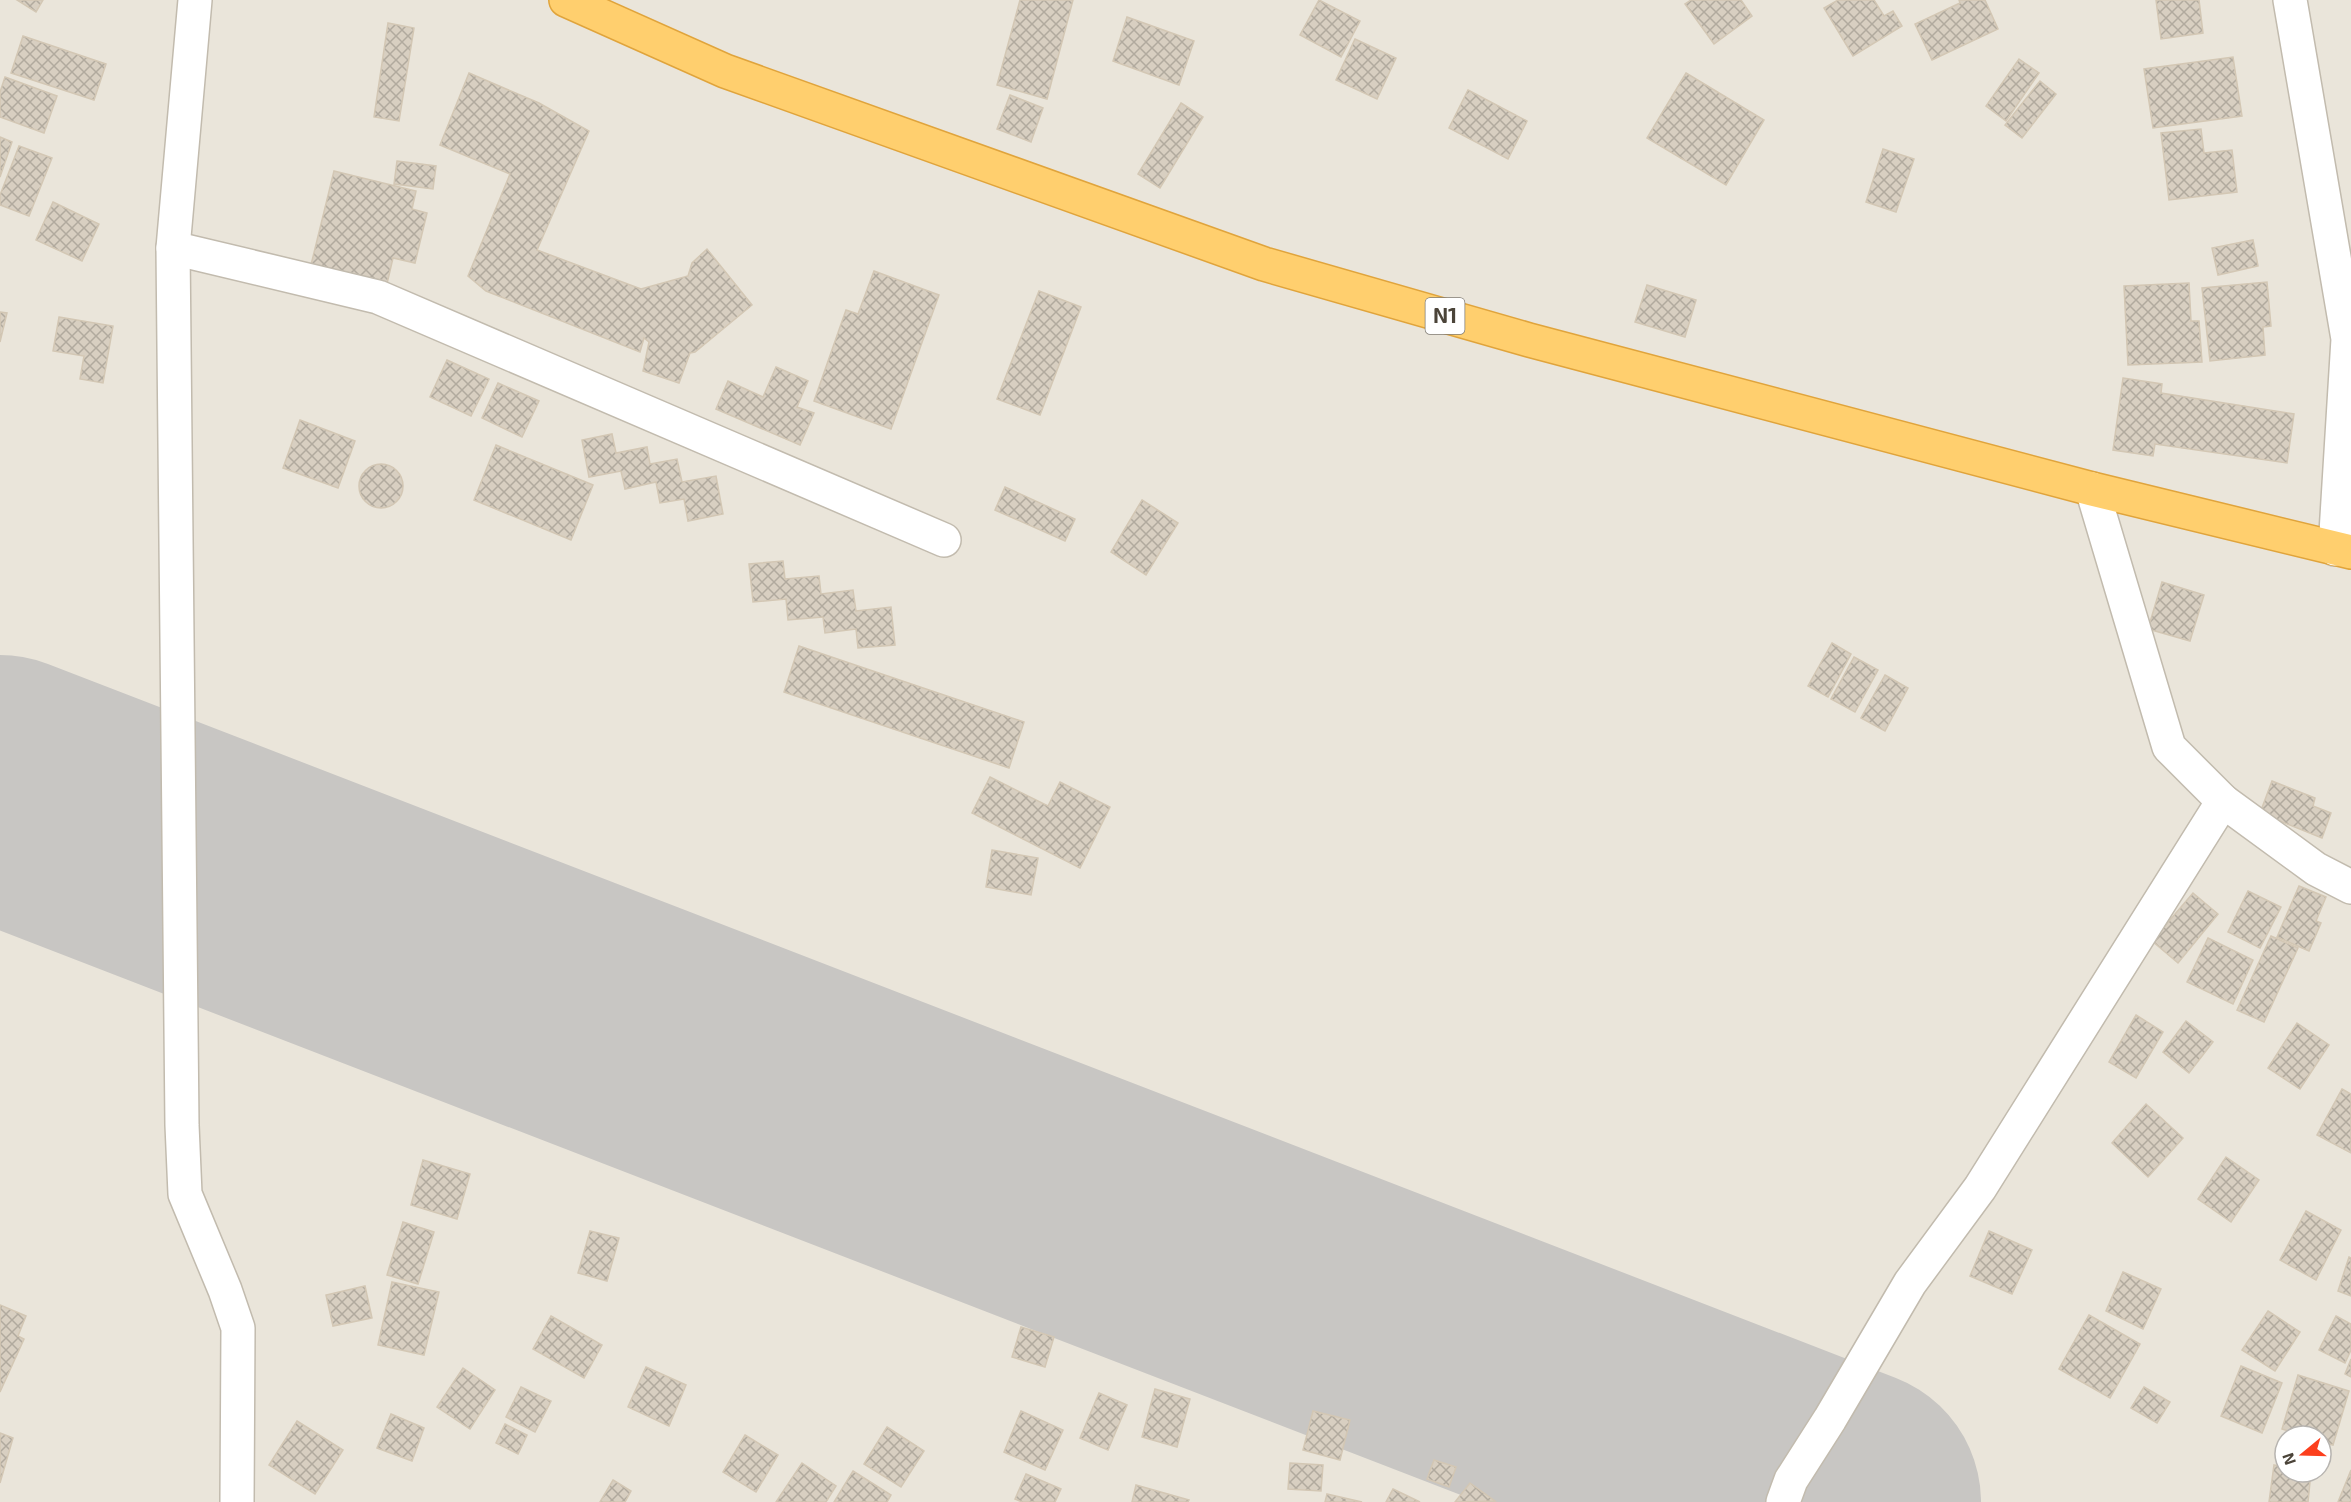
<svg xmlns="http://www.w3.org/2000/svg" width="2351" height="1502" font-family="'Exo 2',sans-serif">
<defs>
<pattern id="building-cross-hatch" width="8" height="8" patternUnits="userSpaceOnUse" patternTransform="scale(1.5)"><rect width="8" height="8" fill="#d8cfc1"/><path d="M0 0l8 8M0 8l8-8" fill="none" stroke="#b1aa9e"/></pattern>
</defs>
<rect width="100%" height="100%" fill="#f6f3ec"/>
<path fill="#eae5da" fill-rule="evenodd" d="M0,0H2351V1502H0ZM2285,1436H2321V1472H2285Z"/>
<g fill="none" stroke-linecap="round" stroke-linejoin="round">
<polyline stroke="#c8c6c3" stroke-width="266" points="0,788 1848,1502"/>
</g>
<g fill="url(#building-cross-hatch)" stroke="#d3c7b4" stroke-width="1.5">
<polygon points="17,0 43,0 36,12"/>
<polygon points="1020,0 1073,0 1047,99 997,85"/>
<polygon points="1319,0 1360,21 1341,57 1300,35"/>
<polygon points="1691,0 1741,0 1752,16 1714,44 1685,4"/>
<polygon points="1838,0 1874,0 1884,16 1893,11 1902,26 1853,56 1824,8"/>
<polygon points="1959,0 1985,0 1998,29 1932,60 1915,24 1960,3"/>
<polygon points="2156,0 2199,0 2203,33 2161,39"/>
<polygon points="1127,17 1194,41 1179,85 1113,61"/>
<polygon points="388,23 414,28 399,121 374,117"/>
<polygon points="23,36 106,64 94,100 11,73"/>
<polygon points="1355,39 1396,58 1377,99 1336,80"/>
<polygon points="2233,57 2242,116 2153,128 2144,69"/>
<polygon points="2019,59 2039,73 2006,121 1986,106"/>
<polygon points="469,73 539,103 589,131 537,250 641,289 688,276 692,263 707,249 752,305 695,352 690,353 679,383 643,371 649,342 644,338 640,352 486,291 468,276 510,174 440,145"/>
<polygon points="1686,73 1764,120 1726,185 1647,138"/>
<polygon points="5,77 57,96 44,133 0,117 0,92"/>
<polygon points="2040,81 2056,94 2022,138 2005,125"/>
<polygon points="1468,90 1527,121 1508,159 1449,128"/>
<polygon points="1010,95 1043,108 1031,142 997,129"/>
<polygon points="1181,103 1203,117 1160,188 1138,174"/>
<polygon points="2201,129 2204,153 2232,150 2237,192 2169,200 2161,133"/>
<polygon points="0,137 12,142 0,177"/>
<polygon points="19,146 52,158 29,216 0,205 0,195"/>
<polygon points="1883,149 1914,159 1896,212 1866,202"/>
<polygon points="397,161 436,166 433,189 394,184"/>
<polygon points="334,171 416,191 412,209 427,213 415,263 393,258 386,288 310,269"/>
<polygon points="53,202 99,224 82,261 36,240"/>
<polygon points="2253,240 2258,266 2218,275 2212,248"/>
<polygon points="874,271 939,295 891,429 814,401 846,310 858,314"/>
<polygon points="2267,282 2271,326 2263,327 2265,355 2210,361 2202,288"/>
<polygon points="2189,283 2191,321 2199,321 2202,362 2128,365 2124,286"/>
<polygon points="1647,285 1696,300 1685,337 1635,322"/>
<polygon points="1039,291 1081,307 1040,415 997,399"/>
<polygon points="0,312 7,313 0,342"/>
<polygon points="59,317 113,326 103,383 80,379 84,356 53,351"/>
<polygon points="447,360 489,379 471,416 430,397"/>
<polygon points="776,367 808,381 797,407 814,413 800,445 716,409 728,381 763,397"/>
<polygon points="2123,378 2162,384 2161,393 2294,414 2287,463 2155,444 2153,456 2113,450"/>
<polygon points="498,383 539,401 522,437 482,418"/>
<polygon points="300,420 355,441 338,488 283,468"/>
<polygon points="612,434 616,453 647,447 650,464 677,459 682,482 716,476 723,514 688,521 684,499 660,503 656,482 625,489 621,471 589,477 582,440"/>
<polygon points="496,445 593,485 571,540 474,500"/>
<circle cx="381" cy="486" r="22"/>
<polygon points="1005,487 1075,519 1065,541 995,510"/>
<polygon points="1142,500 1178,523 1146,575 1111,552"/>
<polygon points="783,561 785,579 819,576 821,594 853,590 856,611 891,607 895,645 858,648 856,629 825,633 823,617 788,620 786,599 753,602 749,564"/>
<polygon points="2162,582 2204,595 2190,641 2148,629"/>
<polygon points="1832,643 1851,654 1828,697 1808,686"/>
<polygon points="799,646 1024,722 1009,768 784,692"/>
<polygon points="1854,657 1878,670 1855,712 1831,699"/>
<polygon points="1885,675 1908,688 1885,731 1861,718"/>
<polygon points="990,777 1048,806 1060,782 1110,807 1080,868 972,813"/>
<polygon points="2272,781 2315,798 2313,806 2331,813 2322,838 2260,813"/>
<polygon points="992,850 1038,858 1031,895 986,887"/>
<polygon points="2299,886 2326,897 2316,921 2321,923 2309,951 2277,937"/>
<polygon points="2248,891 2281,907 2260,948 2228,932"/>
<polygon points="2193,893 2218,914 2178,963 2152,941"/>
<polygon points="2271,936 2298,948 2264,1022 2237,1010"/>
<polygon points="2208,938 2253,960 2233,1004 2187,982"/>
<polygon points="2136,1015 2163,1032 2136,1078 2109,1062"/>
<polygon points="2186,1021 2213,1042 2189,1073 2163,1052"/>
<polygon points="2297,1023 2329,1045 2300,1089 2268,1068"/>
<polygon points="2342,1089 2351,1094 2351,1153 2317,1135"/>
<polygon points="2146,1104 2183,1138 2148,1177 2112,1143"/>
<polygon points="2226,1157 2259,1180 2231,1222 2198,1199"/>
<polygon points="423,1160 470,1174 457,1219 411,1205"/>
<polygon points="2306,1211 2341,1230 2316,1280 2280,1260"/>
<polygon points="403,1222 434,1232 418,1284 387,1275"/>
<polygon points="590,1231 619,1238 607,1281 578,1273"/>
<polygon points="1989,1231 2032,1250 2012,1294 1970,1276"/>
<polygon points="2349,1257 2351,1258 2351,1296 2338,1291"/>
<polygon points="2123,1272 2161,1289 2143,1329 2106,1311"/>
<polygon points="392,1282 439,1292 424,1355 378,1345"/>
<polygon points="365,1286 372,1318 333,1326 326,1295"/>
<polygon points="0,1305 26,1316 18,1336 24,1339 0,1392"/>
<polygon points="2268,1311 2300,1332 2275,1371 2242,1350"/>
<polygon points="2089,1315 2140,1344 2110,1398 2059,1369"/>
<polygon points="551,1316 602,1345 584,1378 533,1349"/>
<polygon points="2336,1316 2351,1324 2351,1350 2345,1363 2319,1350"/>
<polygon points="1021,1327 1054,1337 1045,1367 1012,1357"/>
<polygon points="2351,1359 2351,1377 2345,1374"/>
<polygon points="2241,1366 2282,1383 2262,1433 2221,1416"/>
<polygon points="646,1367 686,1385 669,1426 628,1407"/>
<polygon points="463,1368 495,1390 470,1429 437,1407"/>
<polygon points="2298,1375 2349,1391 2333,1445 2321,1442 2321,1436 2304,1436 2282,1429"/>
<polygon points="521,1387 551,1401 535,1432 506,1417"/>
<polygon points="2144,1387 2170,1402 2157,1423 2131,1408"/>
<polygon points="1155,1389 1190,1399 1177,1447 1142,1437"/>
<polygon points="1099,1393 1127,1405 1108,1450 1080,1438"/>
<polygon points="1021,1411 1063,1430 1045,1470 1004,1452"/>
<polygon points="1313,1411 1350,1420 1340,1460 1303,1450"/>
<polygon points="391,1414 424,1428 412,1461 377,1448"/>
<polygon points="297,1421 343,1450 315,1494 269,1465"/>
<polygon points="505,1424 527,1435 518,1454 496,1443"/>
<polygon points="887,1427 924,1451 901,1487 864,1464"/>
<polygon points="0,1433 13,1438 0,1483"/>
<polygon points="745,1435 778,1455 756,1492 723,1472"/>
<polygon points="1434,1460 1456,1467 1449,1487 1427,1479"/>
<polygon points="802,1463 836,1486 826,1502 776,1502"/>
<polygon points="1290,1463 1323,1465 1321,1491 1288,1489"/>
<polygon points="2274,1465 2285,1467 2285,1472 2311,1472 2308,1502 2269,1502"/>
<polygon points="2351,1470 2351,1502 2338,1502"/>
<polygon points="853,1471 891,1495 887,1502 834,1502"/>
<polygon points="1026,1474 1061,1489 1055,1502 1022,1502 1015,1499"/>
<polygon points="613,1480 631,1491 625,1502 600,1502"/>
<polygon points="1470,1483 1495,1501 1455,1502"/>
<polygon points="1136,1485 1189,1500 1188,1502 1132,1502"/>
<polygon points="1393,1489 1420,1502 1386,1502"/>
<polygon points="1327,1494 1362,1502 1325,1502"/>
</g>
<g fill="none" stroke-linecap="round" stroke-linejoin="round">
<g stroke="#c2bbae" stroke-width="36">
<g id="minor">
<polyline points="195,0 173,248 182,1125 185,1194 225,1290 238,1328 237,1502"/>
<polyline points="2290,0 2348,339 2335,549"/>
<polyline points="173,248 378,297 944,540"/>
<polyline points="2092,489 2169,747 2223,801 2316,869 2351,887"/>
<polyline points="1783,1502 1791,1480 1830,1419 1910,1283 1980,1188 2223,801"/>
</g>
</g>
<g stroke="#e0a43c" stroke-width="36">
<polyline id="highway" points="566,0 725,71 1264,264 1529,340 2092,489 2351,552"/>
</g>
<use href="#minor" stroke="#fff" stroke-width="33"/>
<use href="#highway" stroke="#ffcf6e" stroke-width="33"/>
</g>
<g text-anchor="middle" stroke-width="6" stroke-linejoin="round" paint-order="stroke">
<rect fill="#fff" stroke="#817c74" stroke-width="1.5" x="1425.5" y="298" width="39" height="36" rx="4.5"/>
<g font-size="21" font-weight="bold" fill="#4b4439">
<text x="1445" y="323">N1</text>
</g>
</g>
<g transform="translate(2303 1454) rotate(251)"><circle r="28" fill="#ffffff" stroke="#b7b4b0" stroke-width="1.5"/>
<path d="M0-4.5L10 22L0 15L-10 22Z" fill="#fc3f1d"/>
<text y="-9" font-size="16" font-weight="bold" text-anchor="middle" fill="#4b4439">N</text>
</g>
</svg>
